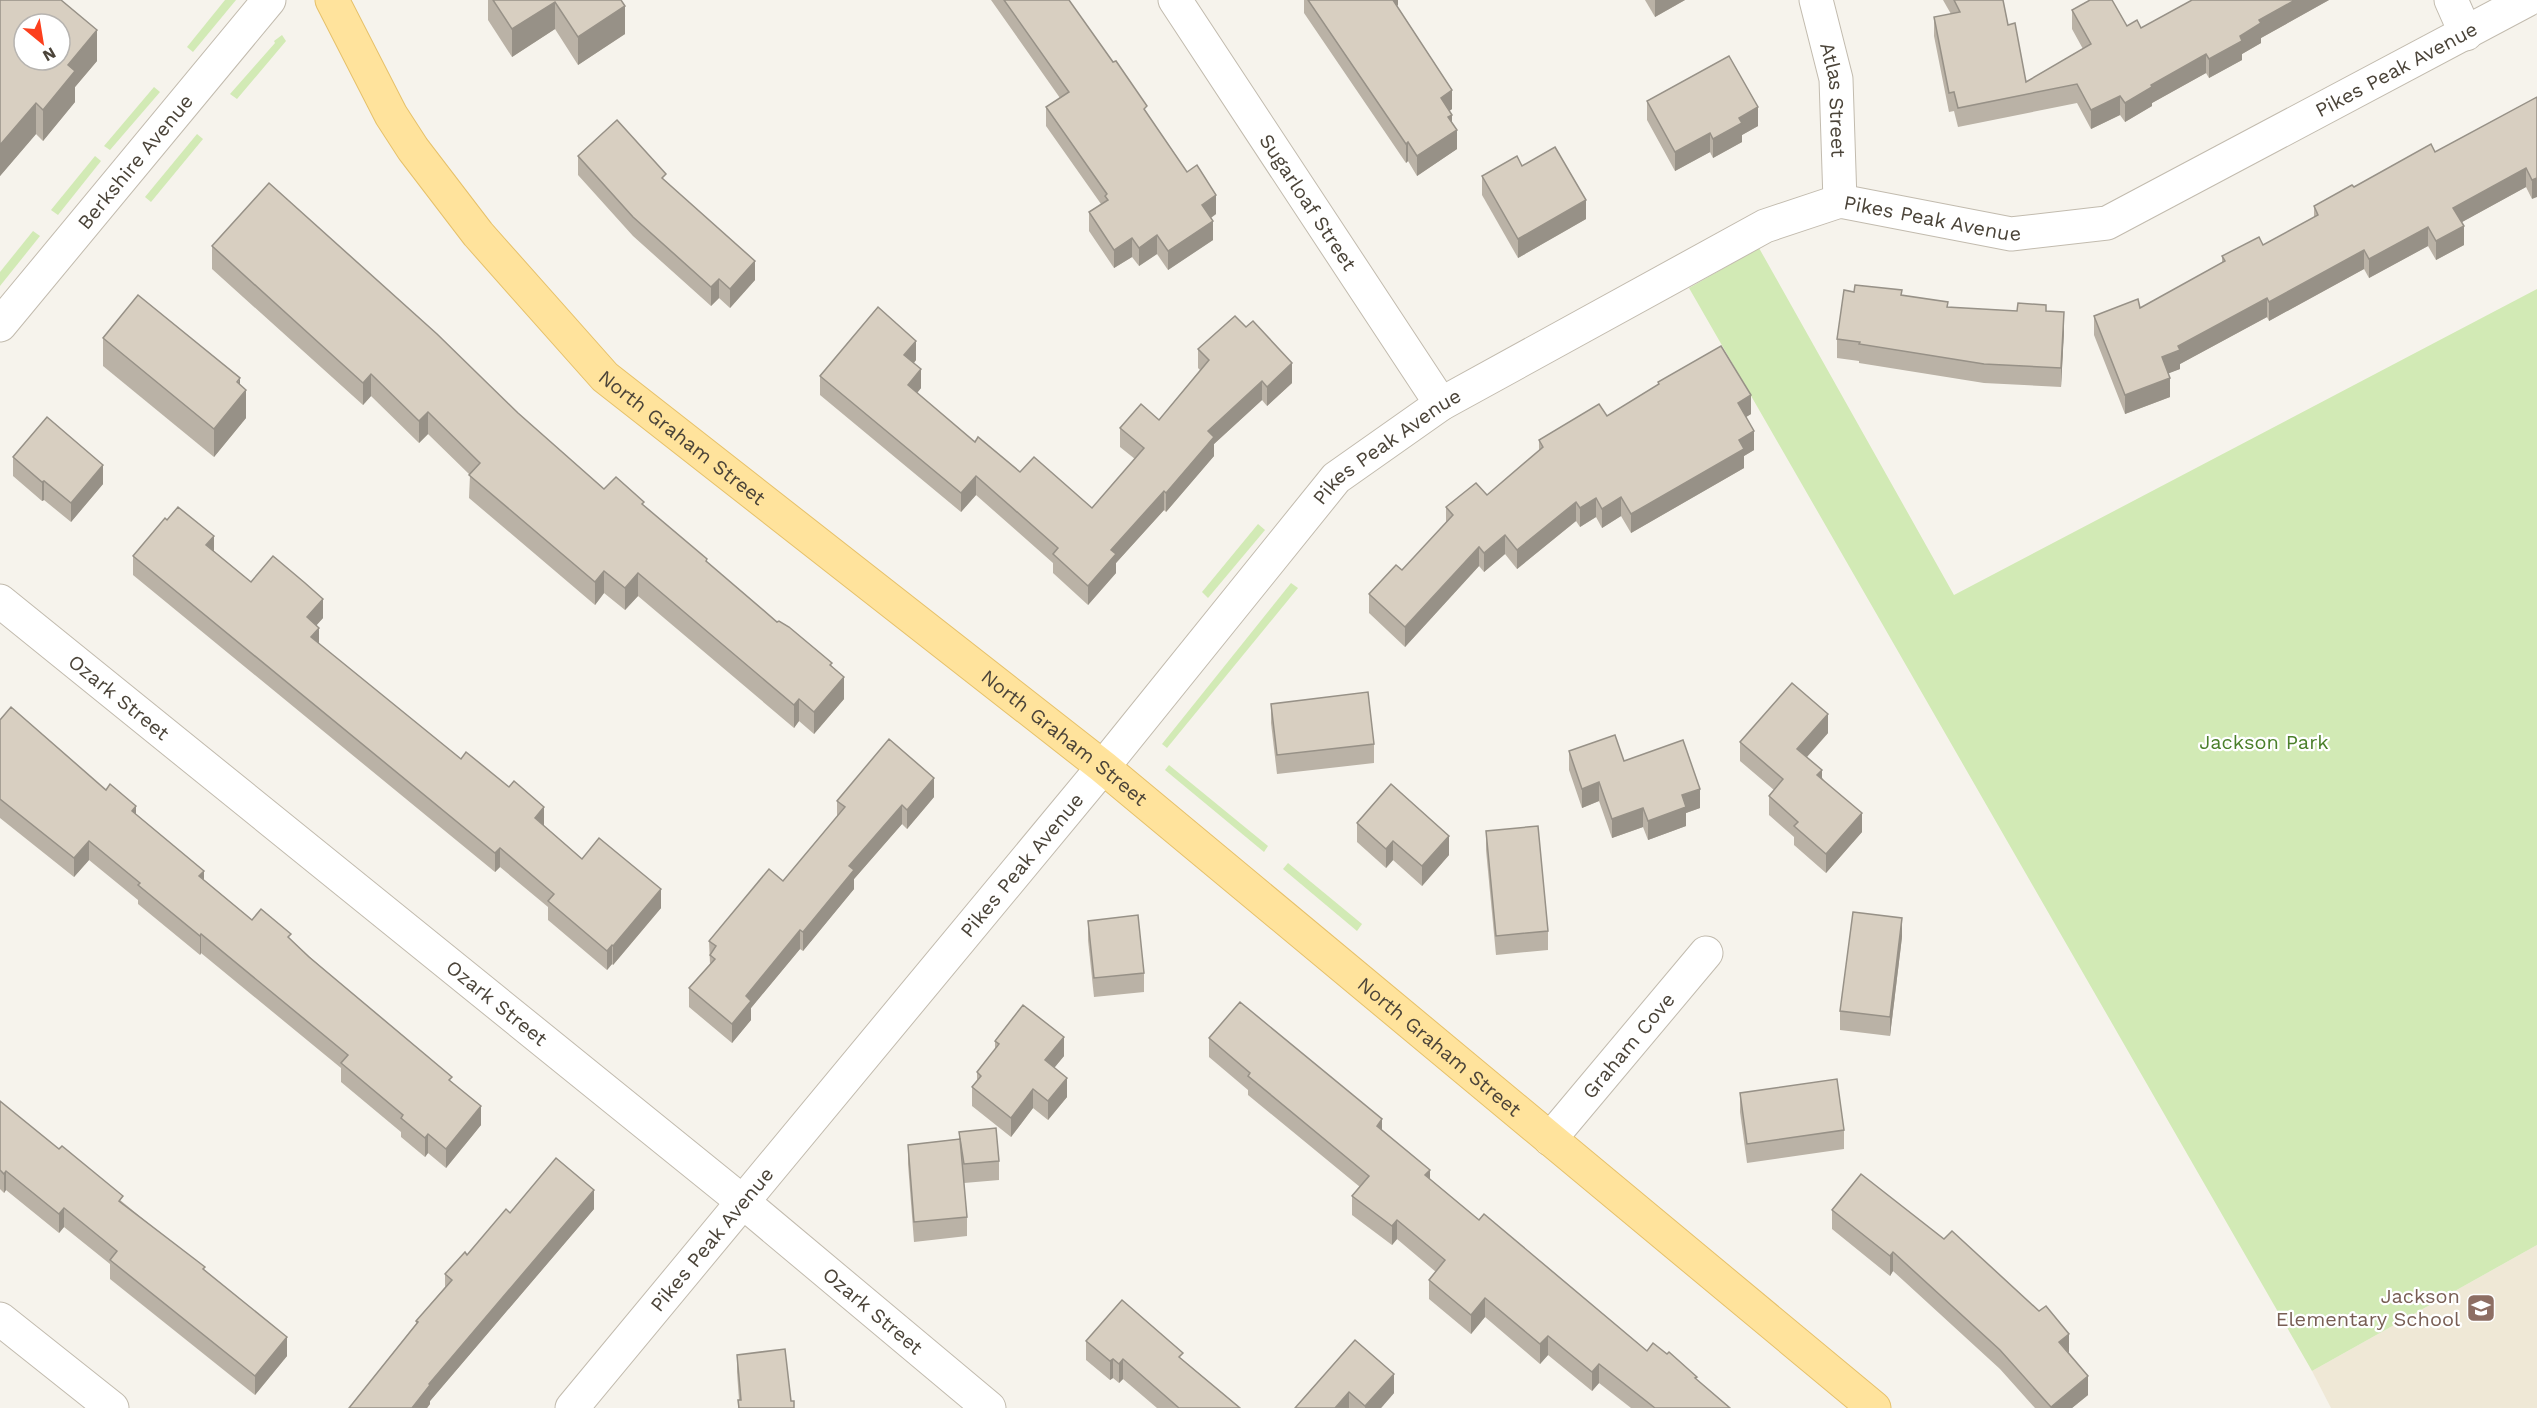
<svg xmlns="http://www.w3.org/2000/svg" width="2537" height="1408" font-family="'Work Sans',sans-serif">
<rect width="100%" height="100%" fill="#f6f3ec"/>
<polygon fill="#efe8d6" points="2537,1245 2537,1408 2331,1408 2312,1371"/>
<g fill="#d2eab5">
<polygon points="225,0 236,0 193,52 187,47"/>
<polygon points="282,35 286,41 237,99 230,94 275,43 274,41"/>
<polygon points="154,87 160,92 110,150 104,146"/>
<polygon points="197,134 203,139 151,202 145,197"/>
<polygon points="95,156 101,161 58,215 51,210"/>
<polygon points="33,231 40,236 0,286 0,272"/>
<polygon points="1759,248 1954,595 2537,289 2537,1245 2312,1371 1689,288"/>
<polygon points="1258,524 1265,530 1208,598 1202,592"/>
<polygon points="1291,583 1298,588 1167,748 1162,744"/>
<polygon points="1169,765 1268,846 1264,852 1165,770"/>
<polygon points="1288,863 1362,924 1357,931 1283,869"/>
</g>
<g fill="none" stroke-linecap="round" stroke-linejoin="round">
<g stroke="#c2bbae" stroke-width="35">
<g id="minor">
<path id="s1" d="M1175,0L1441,404"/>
<path id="s2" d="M1816,0L1836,79L1840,201"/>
<polyline points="2451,0 2466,34"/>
<path id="s3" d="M0,325L269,0"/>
<path id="s4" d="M0,601L743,1202L989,1408"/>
<path id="s5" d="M1550,1139L1706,953"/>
<polyline points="0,1319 112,1408"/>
<path id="s6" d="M572,1408L1103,767L1336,478L1441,404L1765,226L1840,201L2011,234L2107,223L2527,0"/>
</g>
</g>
<g stroke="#e6c16a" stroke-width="35">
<g id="major">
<path id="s7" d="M332,0L391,115L413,149L478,234L605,377L1103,767L1874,1408"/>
</g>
</g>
<use href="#minor" stroke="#fff" stroke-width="33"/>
<use href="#major" stroke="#ffe39c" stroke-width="33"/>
</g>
<g fill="#bab2a6">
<polygon points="0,0 97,61 75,87 75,102 43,141 36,134 0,176"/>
<polygon points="488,0 621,0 625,34 578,65 555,29 512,57 488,20"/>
<polygon points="991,0 1069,0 1216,214 1211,218 1213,240 1168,270 1157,254 1139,266 1132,257 1114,268 1089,231 1089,212 1101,204 1046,126 1046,107 1060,98"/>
<polygon points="1304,0 1398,0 1398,5 1397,6 1452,109 1449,111 1457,149 1417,176 1408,161 1406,163 1304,13"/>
<polygon points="1645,0 1685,0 1655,17"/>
<polygon points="1943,0 2003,0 2008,25 2026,82 2083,49 2072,29 2072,10 2127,26 2141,28 2192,0 2329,0 2261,38 2261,43 2242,54 2242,60 2209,78 2206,73 2152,103 2152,106 2125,122 2120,115 2091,129 2077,103 1958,127 1954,111 1949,112 1934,36 1934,17 1951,14"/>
<polygon points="2537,97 2532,199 2526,187 2462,222 2464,245 2436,260 2428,246 2369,278 2364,269 2269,321 2267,317 2180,364 2180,369 2168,373 2170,397 2125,414 2094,335 2094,316 2140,308 2222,263 2222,256 2263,245 2314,218 2314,206 2354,187 2435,152"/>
<polygon points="1647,101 1758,126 1742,135 1742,142 1713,158 1710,152 1675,171 1647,120"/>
<polygon points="578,156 666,181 755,280 730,308 719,298 711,306 633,236 578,175"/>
<polygon points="1522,166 1586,219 1518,258 1482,195 1482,176"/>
<polygon points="212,246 518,413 604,489 644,506 707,562 777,622 832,666 844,699 814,734 799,721 794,728 638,596 625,610 604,593 595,605 469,498 470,475 428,434 419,443 371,396 363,405 212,269"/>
<polygon points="1902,295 1948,307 2017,311 2046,311 2064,331 2061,387 1984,383 1859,363 1859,361 1837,358 1837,339"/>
<polygon points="103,338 240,384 246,418 214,457 103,366"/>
<polygon points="1198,349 1292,383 1267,406 1262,400 1214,444 1214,456 1166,512 1164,510 1116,563 1116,573 1088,605 1053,573 1053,563 976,495 961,512 820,395 820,376 916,360 914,363 921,388 917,393 975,442 1020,472 1092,508 1135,459 1120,447 1120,428 1159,420 1200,370 1198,368"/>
<polygon points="1658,382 1751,414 1746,417 1754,450 1744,456 1744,468 1631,533 1621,516 1602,528 1596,517 1580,527 1576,521 1517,569 1505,554 1484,572 1479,566 1405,647 1369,613 1369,594 1402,570 1446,523 1446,507 1487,495 1539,451 1539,440 1607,416 1658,385"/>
<polygon points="13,457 103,484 71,522 44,500 42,501 13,476"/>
<polygon points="214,551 251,582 323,618 316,625 319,644 544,826 582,859 661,908 613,965 612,964 607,970 548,920 548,907 500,867 495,872 133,575 133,556"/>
<polygon points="1271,704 1374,744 1374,763 1277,774 1271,723"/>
<polygon points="0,720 136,814 204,880 252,920 291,940 452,1083 481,1125 446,1168 428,1153 425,1157 401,1137 401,1132 341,1082 341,1068 201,953 200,955 138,904 138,900 89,860 74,877 0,818"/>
<polygon points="1828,733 1807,757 1862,832 1826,873 1794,845 1794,837 1769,815 1769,796 1774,790 1740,761 1740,742"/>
<polygon points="1569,751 1624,761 1700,808 1686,813 1686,826 1648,840 1643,827 1612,838 1599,801 1582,808 1569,770"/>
<polygon points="934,797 907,829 902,824 854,879 854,889 803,951 800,949 751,1008 751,1020 732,1043 689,1007 689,988 710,964 709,941 783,881 837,817 837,801"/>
<polygon points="1357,823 1449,855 1422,886 1393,860 1386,868 1357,842"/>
<polygon points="1486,831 1548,931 1548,950 1496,955 1486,850"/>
<polygon points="1088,921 1144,973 1144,992 1094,997 1088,940"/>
<polygon points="1902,937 1890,1036 1840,1030 1840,1011"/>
<polygon points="1209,1038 1382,1130 1430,1179 1479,1220 1647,1351 1697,1380 1730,1408 1631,1408 1599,1383 1592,1391 1548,1355 1540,1364 1485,1317 1471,1334 1429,1299 1429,1280 1436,1272 1397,1239 1392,1245 1352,1215 1352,1196 1360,1187 1248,1095 1248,1090 1209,1057"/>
<polygon points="995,1041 1064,1056 1054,1068 1067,1097 1048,1120 1033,1108 1011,1137 972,1106 972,1087 977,1081 977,1072 995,1050"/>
<polygon points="1740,1093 1844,1130 1844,1149 1747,1163 1740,1112"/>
<polygon points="0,1101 205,1270 287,1356 255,1395 110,1279 110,1264 64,1227 59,1233 6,1190 4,1193 0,1189"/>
<polygon points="959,1132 999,1161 999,1180 964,1183 967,1217 967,1236 914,1242 908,1164 908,1145 959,1139"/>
<polygon points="594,1209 430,1401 430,1404 427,1408 349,1408 416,1324 416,1321 445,1287 445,1274 467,1255 510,1213"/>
<polygon points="1832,1210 2069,1353 2088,1395 2072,1408 2035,1408 2000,1369 1893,1271 1890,1276 1832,1229"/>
<polygon points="1355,1340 1394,1393 1381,1408 1295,1408"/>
<polygon points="1086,1341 1183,1360 1240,1408 1157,1408 1123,1379 1119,1383 1113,1378 1110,1380 1086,1360"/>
<polygon points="737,1355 791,1401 794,1408 738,1408 738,1400 739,1400 737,1372"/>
</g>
<g fill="#979187">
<polygon points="1388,0 1398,0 1398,5 1388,12"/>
<polygon points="1655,0 1685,0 1655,17"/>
<polygon points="2295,0 2329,0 2261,38 2261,43 2242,54 2242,60 2209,78 2209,59 2259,20"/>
<polygon points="555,2 555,29 512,57 512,29"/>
<polygon points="625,6 625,34 578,65 578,37"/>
<polygon points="97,30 97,61 75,87 75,102 43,141 43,110 68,65"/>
<polygon points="2206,54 2206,73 2152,103 2152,106 2125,122 2125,103 2151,85"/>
<polygon points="1452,90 1452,109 1441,117 1441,98"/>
<polygon points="2120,96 2120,115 2091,129 2091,110"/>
<polygon points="36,103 36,134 0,176 0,145"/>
<polygon points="1758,107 1758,126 1742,135 1742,142 1713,158 1713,139 1739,118"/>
<polygon points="1452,115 1452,133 1457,130 1457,149 1417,176 1417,156 1448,117"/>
<polygon points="1710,133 1710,152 1675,171 1675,152"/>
<polygon points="1408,142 1408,161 1406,163 1406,144"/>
<polygon points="2526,168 2526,187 2453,227 2453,208"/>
<polygon points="2537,178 2537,197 2532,199 2532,180"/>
<polygon points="1216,195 1216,214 1202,224 1202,205"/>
<polygon points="1586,200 1586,219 1518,258 1518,239"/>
<polygon points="1213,221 1213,240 1168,270 1168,251"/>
<polygon points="2464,226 2464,245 2436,260 2436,241"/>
<polygon points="2428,227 2428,246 2369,278 2369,259"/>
<polygon points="1157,235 1157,254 1139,266 1139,248"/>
<polygon points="1132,238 1132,257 1114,268 1114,250"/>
<polygon points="2364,250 2364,269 2269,321 2269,302"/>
<polygon points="755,261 755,280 730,308 730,289"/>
<polygon points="719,279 719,298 711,306 711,287"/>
<polygon points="2267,298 2267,317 2180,364 2180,369 2162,376 2162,357 2178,346"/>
<polygon points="2064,312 2064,331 2061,387 2061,368"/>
<polygon points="916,341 916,360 904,374 904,355"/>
<polygon points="1292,363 1292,383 1267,406 1267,387"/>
<polygon points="921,369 921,388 908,404 908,385"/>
<polygon points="371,374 371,396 363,405 363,383"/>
<polygon points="240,378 240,398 246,390 246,418 214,457 214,429"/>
<polygon points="2170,378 2170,397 2125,414 2125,395"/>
<polygon points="1262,381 1262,400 1214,444 1214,456 1166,512 1166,493 1208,431"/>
<polygon points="1751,395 1751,414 1738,422 1738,403"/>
<polygon points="428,412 428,434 419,443 419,421"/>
<polygon points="1754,431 1754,450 1744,456 1744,468 1631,533 1631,514 1739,440"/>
<polygon points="103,465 103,484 71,522 71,503"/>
<polygon points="976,476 976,495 961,512 961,493"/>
<polygon points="44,481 44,500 42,501 42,482"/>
<polygon points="1164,491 1164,510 1116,563 1116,573 1088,605 1088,586 1111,550"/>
<polygon points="1621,497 1621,516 1602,528 1602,509"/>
<polygon points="1596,498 1596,517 1580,527 1580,508"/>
<polygon points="1576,502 1576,521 1517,569 1517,550"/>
<polygon points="1505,535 1505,554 1484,572 1484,553"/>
<polygon points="214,536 214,555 206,545"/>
<polygon points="1479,547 1479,566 1405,647 1405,627"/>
<polygon points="604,571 604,593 595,605 595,582"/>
<polygon points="638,573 638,596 625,610 625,588"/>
<polygon points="323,599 323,618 307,636 307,617"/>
<polygon points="319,628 319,647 311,637"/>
<polygon points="844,677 844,699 814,734 814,712"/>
<polygon points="799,699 799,721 794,728 794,705"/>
<polygon points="1828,714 1828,733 1797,768 1797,749"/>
<polygon points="1822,770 1822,789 1817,775"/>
<polygon points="934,778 934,797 907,829 907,810"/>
<polygon points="1599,782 1599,801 1582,808 1582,789"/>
<polygon points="1700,789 1700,808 1686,813 1686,826 1648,840 1648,821 1682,795"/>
<polygon points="902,805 902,824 854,879 854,889 803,951 803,932 849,866"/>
<polygon points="136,806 136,825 132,811"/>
<polygon points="544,807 544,826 535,837 535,818"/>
<polygon points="1643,808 1643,827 1612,838 1612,819"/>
<polygon points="1862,813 1862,832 1826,873 1826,854"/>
<polygon points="1449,836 1449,855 1422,886 1422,866"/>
<polygon points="89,841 89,860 74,877 74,858"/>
<polygon points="1393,841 1393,860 1386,868 1386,849"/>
<polygon points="500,848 500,867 495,872 495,853"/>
<polygon points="204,871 204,890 199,876"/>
<polygon points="661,889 661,908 613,965 613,946"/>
<polygon points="1902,918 1902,937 1890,1036 1890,1017"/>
<polygon points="800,930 800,949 751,1008 751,1020 732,1043 732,1024 746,996"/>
<polygon points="201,934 201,953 200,955 200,936"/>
<polygon points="612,945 612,964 607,970 607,951"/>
<polygon points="1064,1037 1064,1056 1045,1079 1045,1060"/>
<polygon points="1067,1078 1067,1097 1048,1120 1048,1101"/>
<polygon points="1033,1089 1033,1108 1011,1137 1011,1118"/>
<polygon points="481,1106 481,1125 446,1168 446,1149"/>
<polygon points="1382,1119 1382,1138 1377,1126"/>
<polygon points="428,1134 428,1153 425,1157 425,1138"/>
<polygon points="1430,1170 1430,1189 1425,1175"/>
<polygon points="6,1171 6,1190 4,1193 4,1174"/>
<polygon points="594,1190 594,1209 430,1401 430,1404 427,1408 412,1408 429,1384"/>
<polygon points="64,1208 64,1227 59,1233 59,1214"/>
<polygon points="1397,1220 1397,1239 1392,1245 1392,1226"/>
<polygon points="1893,1252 1893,1271 1890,1276 1890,1256"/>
<polygon points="1485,1298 1485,1317 1471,1334 1471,1315"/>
<polygon points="2069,1334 2069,1353 2059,1342"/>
<polygon points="1548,1336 1548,1355 1540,1364 1540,1344"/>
<polygon points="287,1337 287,1356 255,1395 255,1376"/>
<polygon points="1113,1359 1113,1378 1110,1380 1110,1361"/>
<polygon points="1123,1359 1123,1379 1119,1383 1119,1364"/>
<polygon points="1599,1364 1599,1383 1592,1391 1592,1372"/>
<polygon points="1394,1374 1394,1393 1381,1408 1365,1408 1365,1406"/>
<polygon points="2088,1376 2088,1395 2072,1408 2051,1408 2051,1407"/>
<polygon points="1349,1392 1349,1408 1335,1408"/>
</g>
<g fill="#d8cfc1" stroke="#979187" stroke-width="1.5" fill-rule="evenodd">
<path d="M0,0H61L97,30L68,65L75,71L43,110L36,103L0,145ZM24,24H60V60H24Z"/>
<polygon points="493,0 621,0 625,6 578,37 555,2 512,29"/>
<polygon points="1004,0 1069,0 1113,62 1116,61 1147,106 1144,109 1187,172 1197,165 1216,195 1202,205 1213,221 1168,251 1157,235 1139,248 1132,238 1114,250 1089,212 1108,200 1105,196 1107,194 1046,107 1069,92"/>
<polygon points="1308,0 1393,0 1452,90 1441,98 1452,115 1448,117 1457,130 1417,156 1408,142 1406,144"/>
<polygon points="1954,0 2003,0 2008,25 2015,23 2026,82 2091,44 2072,10 2090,0 2112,0 2127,26 2137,20 2141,28 2192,0 2295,0 2259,20 2261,23 2240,36 2242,41 2209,59 2206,54 2151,85 2152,87 2125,103 2120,96 2091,110 2077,84 1958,108 1954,92 1949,93 1934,17 1960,12"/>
<polygon points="1729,56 1758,107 1739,118 1742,123 1713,139 1710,133 1675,152 1647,101"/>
<polygon points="2537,97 2537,178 2532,180 2526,168 2453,208 2464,226 2436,241 2428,227 2369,259 2364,250 2269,302 2267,298 2178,346 2180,350 2162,357 2170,378 2125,395 2094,316 2138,299 2140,308 2225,261 2222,256 2259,237 2263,245 2318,215 2314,206 2352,185 2354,187 2431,144 2435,152"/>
<polygon points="617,120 666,174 662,178 755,261 730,289 719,279 711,287 633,217 578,156"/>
<polygon points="1555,147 1586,200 1518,239 1482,176 1517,156 1522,166"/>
<polygon points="269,183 437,334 518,413 604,489 616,477 644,502 642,504 707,559 706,561 777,622 779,621 789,627 832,663 830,665 844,677 814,712 799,699 794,705 638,573 625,588 604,571 595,582 469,475 480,463 428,412 419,421 371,374 363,383 212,246"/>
<polygon points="1855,285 1902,290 1901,295 1948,302 1947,307 2017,311 2018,303 2046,305 2046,311 2064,312 2061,368 1984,364 1859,344 1860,342 1837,339 1844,290 1854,292"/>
<polygon points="138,295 240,378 237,382 246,390 214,429 103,338"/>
<polygon points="878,307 916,341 904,355 921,369 908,385 975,442 978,437 1020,472 1034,457 1092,508 1144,448 1120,428 1141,404 1159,420 1209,360 1198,349 1235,316 1246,327 1253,321 1292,363 1267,387 1262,381 1208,431 1214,437 1166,493 1164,491 1111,550 1116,554 1088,586 1053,554 1058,548 976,476 961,493 820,376"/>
<polygon points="1721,346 1751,395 1738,403 1754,431 1739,440 1744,449 1631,514 1621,497 1602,509 1596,498 1580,508 1576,502 1517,550 1505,535 1484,553 1479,547 1405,627 1369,594 1396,565 1402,570 1453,515 1446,507 1476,483 1487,495 1543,447 1539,440 1599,404 1607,416 1659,384 1658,382"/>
<polygon points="47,417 103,465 71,503 44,481 42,482 13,457"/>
<polygon points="178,507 214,536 206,545 251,582 273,556 305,583 323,599 307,617 319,628 311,637 461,759 466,752 509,787 514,781 544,807 535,818 582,859 599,838 661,889 613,946 612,945 607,951 548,901 554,894 500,848 495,853 133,556 165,518 167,520"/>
<polygon points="1792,683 1828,714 1797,749 1822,770 1817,775 1862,813 1826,854 1794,826 1798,822 1769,796 1783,779 1740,742"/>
<polygon points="1368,692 1374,744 1277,755 1271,704"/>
<polygon points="11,707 106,790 110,784 136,806 132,811 204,871 199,876 252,920 261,909 291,934 288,937 309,957 452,1077 449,1080 481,1106 446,1149 428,1134 425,1138 401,1118 403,1115 341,1063 348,1055 201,934 200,936 138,885 140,883 89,841 74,858 0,799 0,720"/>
<polygon points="1615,735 1624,761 1683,740 1700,789 1682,795 1686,807 1648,821 1643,808 1612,819 1599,782 1582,789 1569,751"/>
<polygon points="889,739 934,778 907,810 902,805 849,866 854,870 803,932 800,930 746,996 751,1001 732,1024 689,988 715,959 710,955 716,946 709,941 769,869 783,881 845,807 837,801"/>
<polygon points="1391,784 1449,836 1422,866 1393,841 1386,849 1357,823"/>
<polygon points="1538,826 1548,931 1496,936 1486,831"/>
<polygon points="1853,912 1902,918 1890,1017 1840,1011"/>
<polygon points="1138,915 1144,973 1094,978 1088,921"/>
<polygon points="1240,1002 1382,1119 1377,1126 1430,1170 1425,1175 1479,1220 1484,1214 1647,1351 1653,1343 1667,1354 1669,1352 1697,1377 1695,1378 1730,1408 1655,1408 1599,1364 1592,1372 1548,1336 1540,1344 1485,1298 1471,1315 1429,1280 1445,1260 1397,1220 1392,1226 1352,1196 1369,1176 1248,1076 1250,1073 1209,1038"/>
<polygon points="1023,1005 1064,1037 1045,1060 1067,1078 1048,1101 1033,1089 1011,1118 972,1087 981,1076 977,1072 999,1044 995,1041"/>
<polygon points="1837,1079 1844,1130 1747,1144 1740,1093"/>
<polygon points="0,1101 59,1149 62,1146 123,1196 119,1201 205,1267 203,1269 287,1337 255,1376 110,1260 117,1251 64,1208 59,1214 6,1171 4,1174 0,1170"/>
<polygon points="996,1128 999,1161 964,1164 959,1132"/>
<polygon points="960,1139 967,1217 914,1222 908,1145"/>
<polygon points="556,1158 594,1190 429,1384 430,1385 412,1408 349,1408 418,1322 416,1321 452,1280 445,1274 465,1252 467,1255 506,1209 510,1213"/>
<polygon points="1861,1174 1944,1239 1952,1231 2039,1311 2046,1306 2069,1334 2059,1342 2088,1376 2051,1407 2000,1350 1893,1252 1890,1256 1832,1210"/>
<polygon points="1122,1300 1183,1353 1179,1357 1240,1408 1179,1408 1123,1359 1119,1364 1113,1359 1110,1361 1086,1341"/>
<polygon points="1355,1340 1394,1374 1365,1406 1349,1392 1335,1408 1295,1408"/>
<polygon points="785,1349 791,1401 794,1401 794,1408 739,1408 738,1400 741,1400 737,1355"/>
</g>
<defs>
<g id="school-square" transform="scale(1.5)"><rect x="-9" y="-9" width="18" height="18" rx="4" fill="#8d6e63" stroke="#fff"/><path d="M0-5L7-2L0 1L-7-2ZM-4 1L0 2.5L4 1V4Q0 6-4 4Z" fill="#fff"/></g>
</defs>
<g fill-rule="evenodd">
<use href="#school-square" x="2481" y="1308"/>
</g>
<g text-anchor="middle" stroke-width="4.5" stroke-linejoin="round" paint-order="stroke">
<g font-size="20" fill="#4b4439" stroke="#fff">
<text dy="7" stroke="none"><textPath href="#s6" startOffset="2379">Pikes Peak Avenue</textPath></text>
<text dy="7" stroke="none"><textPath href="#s2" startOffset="102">Atlas Street</textPath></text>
<text dy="7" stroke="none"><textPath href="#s3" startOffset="212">Berkshire Avenue</textPath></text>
<text dy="7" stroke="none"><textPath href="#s1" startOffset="242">Sugarloaf Street</textPath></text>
<text dy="7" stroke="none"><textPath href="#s6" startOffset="1875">Pikes Peak Avenue</textPath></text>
<text dy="7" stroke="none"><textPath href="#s7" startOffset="566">North Graham Street</textPath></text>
<text dy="7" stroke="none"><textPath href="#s6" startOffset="1263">Pikes Peak Avenue</textPath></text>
<text dy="7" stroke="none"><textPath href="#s4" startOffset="153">Ozark Street</textPath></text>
<text dy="7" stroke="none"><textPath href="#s7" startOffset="1052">North Graham Street</textPath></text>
<text dy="7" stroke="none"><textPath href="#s6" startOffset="705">Pikes Peak Avenue</textPath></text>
<text dy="7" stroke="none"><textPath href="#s4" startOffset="639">Ozark Street</textPath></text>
<text dy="7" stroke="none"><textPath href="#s5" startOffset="122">Graham Cove</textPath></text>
<text dy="7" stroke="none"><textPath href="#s7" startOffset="1538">North Graham Street</textPath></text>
<text dy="7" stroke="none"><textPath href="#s6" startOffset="219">Pikes Peak Avenue</textPath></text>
<text dy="7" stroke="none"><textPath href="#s4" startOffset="1125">Ozark Street</textPath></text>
</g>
<g font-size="20" fill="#4a7f2a" stroke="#fff">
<text x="2264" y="749">Jackson Park</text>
</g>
<g font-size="20" fill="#785e54" stroke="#fff" text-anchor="end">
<text x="2460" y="1303">Jackson<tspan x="2460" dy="23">Elementary School</tspan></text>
</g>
</g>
<g transform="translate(42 42) rotate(150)"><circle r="28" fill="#ffffff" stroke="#b7b4b0" stroke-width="1.5"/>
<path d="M0-4.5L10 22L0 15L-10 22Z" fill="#fc3f1d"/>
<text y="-9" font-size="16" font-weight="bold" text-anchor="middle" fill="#4b4439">N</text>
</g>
</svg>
